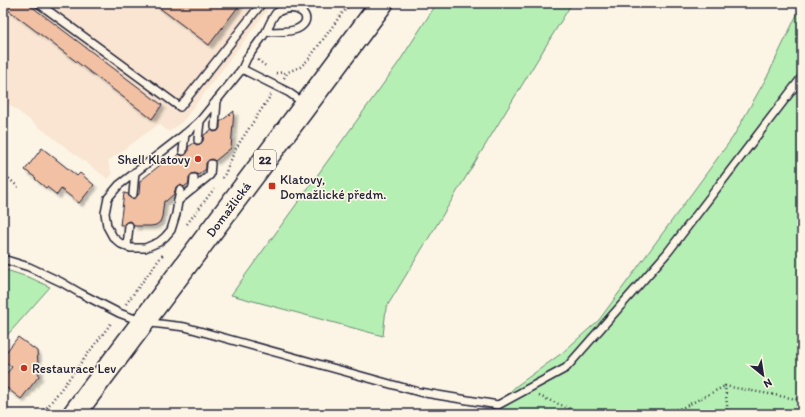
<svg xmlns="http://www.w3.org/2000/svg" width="805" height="417" font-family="Itim,sans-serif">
<defs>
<filter id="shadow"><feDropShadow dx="3.5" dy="3.5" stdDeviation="1" flood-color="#0004"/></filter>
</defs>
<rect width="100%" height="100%" fill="#fcf5e5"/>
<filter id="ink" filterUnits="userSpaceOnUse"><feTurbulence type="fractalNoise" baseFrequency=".025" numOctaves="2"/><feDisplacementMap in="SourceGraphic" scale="8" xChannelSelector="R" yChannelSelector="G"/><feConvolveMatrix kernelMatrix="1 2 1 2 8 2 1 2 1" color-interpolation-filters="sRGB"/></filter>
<g filter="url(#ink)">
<polygon fill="#f9e5d1" points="3,3 273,3 183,121 169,132 159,124 108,161 112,175 108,179 3,100"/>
<g fill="#b6efb3" stroke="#6c8877">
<polygon points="437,3 572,3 386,308 383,336 231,295 399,62"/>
<polygon points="802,4 802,414 488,414 515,387 562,353 599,320 733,137 768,75"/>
<polygon points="3,269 31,278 50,287 3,340"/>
</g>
<g fill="#f2c0a3" stroke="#22223b" filter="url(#shadow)">
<polygon points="3,3 27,3 162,105 152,119 3,6"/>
<polygon points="153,3 241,3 209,45"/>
<polygon points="234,111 231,148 215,161 212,159 209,160 206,163 206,169 198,175 195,173 192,174 189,177 189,183 184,187 180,185 176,187 174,194 166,201 164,201 162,217 160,222 156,225 151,226 134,226 132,222 129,221 125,223 124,225 120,225 124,193 128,194 130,198 135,198 139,194 140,181 164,162 169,162 179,154 182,156 185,155 188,152 188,147 194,143 197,145 200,144 203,141 204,135 211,130 214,132 218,131 220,128 220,122"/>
<polygon points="42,148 77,176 80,173 94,185 79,203 61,189 57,195 47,187 46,188 35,179 36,178 25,170"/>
<polygon points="18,337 37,351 39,376 21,399 3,385 3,378 12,367 3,360 3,356"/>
</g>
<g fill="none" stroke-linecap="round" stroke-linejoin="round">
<g stroke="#22223b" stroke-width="10">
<g id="service">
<polyline points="38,3 180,107 262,3"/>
<polyline points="242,69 288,92 305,104"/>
<polyline points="215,127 217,100"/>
<polyline points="198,140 200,121"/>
<polyline points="183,151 185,134"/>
<polyline points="193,189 194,178"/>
<path d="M180,190L176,214L171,230L165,237L159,242L145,248H131L121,244L113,237L107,226L105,213L108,198L119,185L185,134L200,121L242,69L247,58L266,32C276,31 288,33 297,29C318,19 297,0 276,13C272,18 269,25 266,32"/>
<polyline points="133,194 135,172"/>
<polyline points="178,201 210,175 211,164"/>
<polyline points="127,247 129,226"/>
<polyline points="3,259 29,267 61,282 80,293 119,313 143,322 185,327 419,392 498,405 566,368 668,252 802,77"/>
</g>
</g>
<g stroke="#22223b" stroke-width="25">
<polyline id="primary" points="74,414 306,105 382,3"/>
</g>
<g stroke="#22223b" stroke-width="2.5" stroke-dasharray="1 3" stroke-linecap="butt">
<polyline points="258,60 267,67"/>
<polyline points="276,73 287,72"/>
<polyline points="284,78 288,72 300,67 308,60 343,12 352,3"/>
<polyline points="3,173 18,187"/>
<polyline points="222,178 225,174 236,148 271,95"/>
<polyline points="187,224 214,189"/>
<polyline points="126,304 164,253"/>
<polyline points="539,396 583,414"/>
<polyline points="451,411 456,414"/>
<polyline points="42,414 112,322"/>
<polyline points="648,414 682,408 725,386"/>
<polyline points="728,414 725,386 802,400"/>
</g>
<use href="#service" stroke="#fcf5e5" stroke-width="7"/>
<use href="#primary" stroke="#fcf5e5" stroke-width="22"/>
</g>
</g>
<g fill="#c8321e" stroke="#fcf5e5" stroke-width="1.5">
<circle cx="198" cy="159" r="4"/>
<rect x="268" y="182" width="8" height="8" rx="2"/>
<circle cx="24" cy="368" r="4"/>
</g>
<g text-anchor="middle" stroke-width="3.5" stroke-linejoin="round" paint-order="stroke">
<rect fill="#fcf5e5" stroke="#63616e" stroke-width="1" x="254" y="150" width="22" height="20" rx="3"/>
<g font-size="12" font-weight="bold" fill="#22223b">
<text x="265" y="164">22</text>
</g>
<g font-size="13" fill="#22223b" stroke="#fcf5e5" text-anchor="start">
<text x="190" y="164" text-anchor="end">Shell Klatovy</text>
<text x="280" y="184">Klatovy,<tspan x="280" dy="15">Domažlické předm.</tspan></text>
<text x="32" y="373">Restaurace Lev</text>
</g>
<g font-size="13" fill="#22223b" stroke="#fcf5e5">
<text transform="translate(228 209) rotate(-53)" y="5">Domažlická</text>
</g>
</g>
<rect width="805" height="417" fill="none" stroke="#fcf5e5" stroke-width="16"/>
<rect x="8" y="8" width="789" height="401" fill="none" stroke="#22223b" stroke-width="1.5" filter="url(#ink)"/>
<g transform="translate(763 375) rotate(150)" stroke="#fcf5e5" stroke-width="3" paint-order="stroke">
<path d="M0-3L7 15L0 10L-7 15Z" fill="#22223b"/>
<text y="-6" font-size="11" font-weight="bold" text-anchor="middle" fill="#22223b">N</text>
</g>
</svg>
